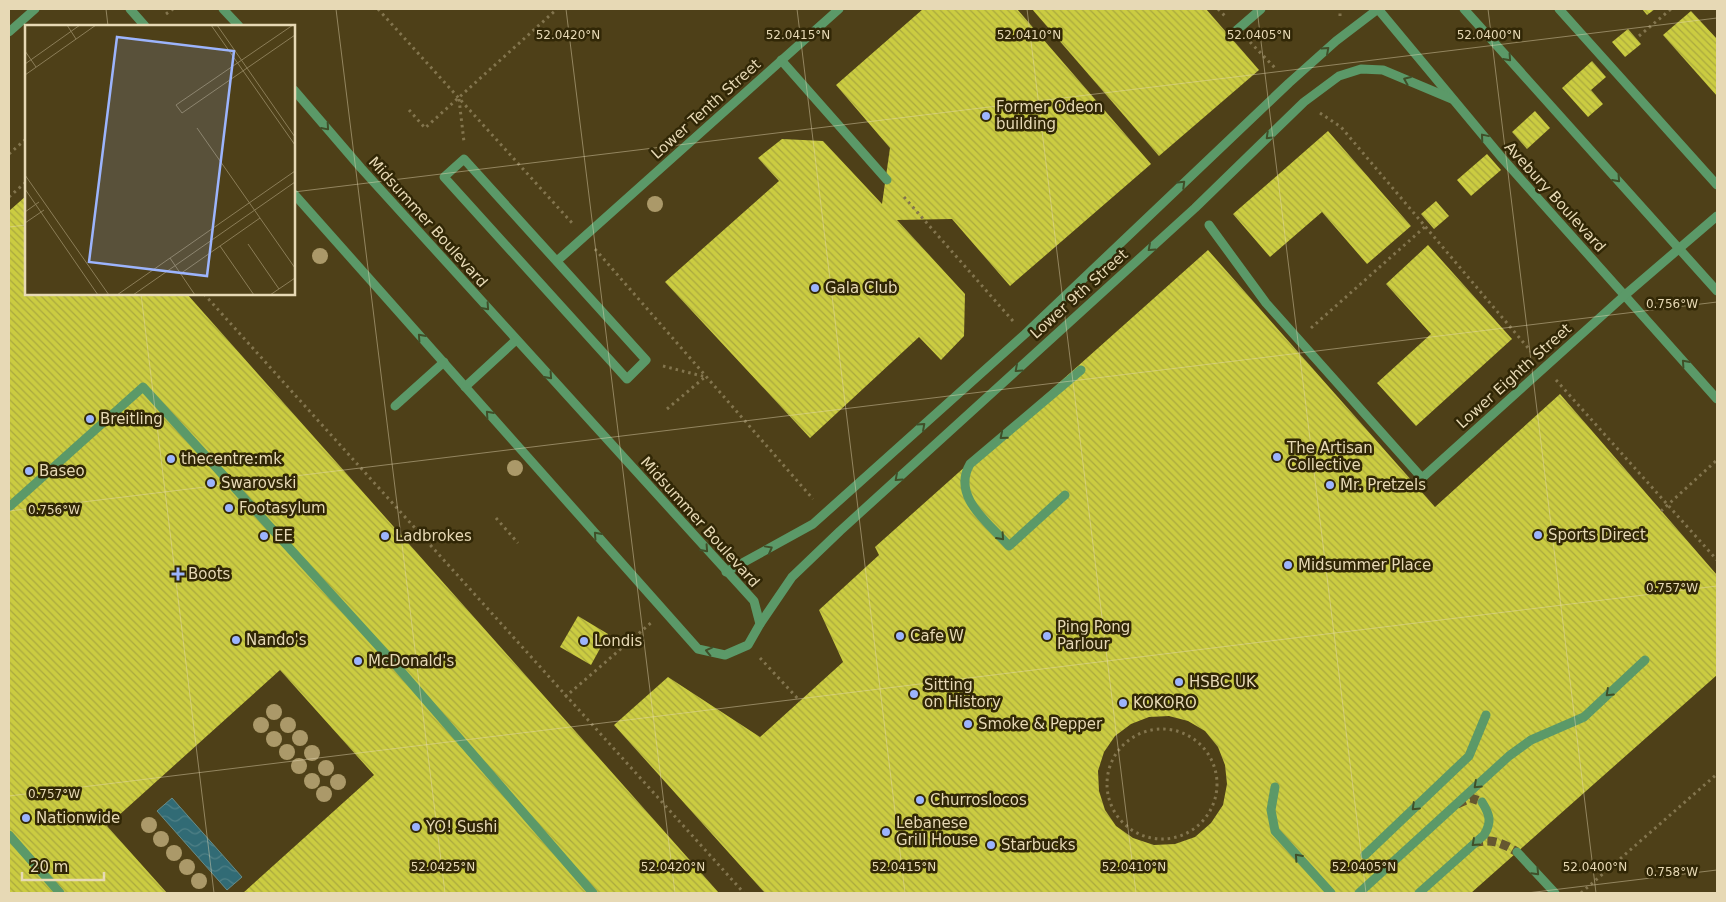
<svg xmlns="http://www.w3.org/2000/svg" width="1726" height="902" font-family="'DejaVu Sans',sans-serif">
<defs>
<pattern id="water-waves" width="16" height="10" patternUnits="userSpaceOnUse" patternTransform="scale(1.25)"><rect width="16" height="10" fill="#316b75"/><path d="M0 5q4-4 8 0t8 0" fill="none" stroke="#4f8086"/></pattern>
<pattern id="building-back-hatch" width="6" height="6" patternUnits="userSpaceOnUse" patternTransform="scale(1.25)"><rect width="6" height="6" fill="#cbcc41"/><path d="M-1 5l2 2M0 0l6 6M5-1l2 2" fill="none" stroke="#aaa93e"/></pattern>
</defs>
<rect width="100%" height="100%" fill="#4e4018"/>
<polygon fill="url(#water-waves)" stroke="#688c88" points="172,798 242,877 227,890 157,811"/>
<g fill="url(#building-back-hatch)" fill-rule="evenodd">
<polygon points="923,9 1017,9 1151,164 1010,286 952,219 897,220 965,294 964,336 941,360 919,337 810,438 665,282 779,181 758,158 782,139 823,141 882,204 890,148 836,85"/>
<polygon points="1032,9 1206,9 1259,70 1159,156"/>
<polygon points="1642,9 1655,9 1647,15"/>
<polygon points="1691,11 1717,39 1717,96 1663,35"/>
<polygon points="1628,29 1641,44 1625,57 1612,42"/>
<polygon points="1592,61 1606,77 1591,90 1603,104 1588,117 1562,88"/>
<polygon points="1535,111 1550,128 1527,149 1512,132"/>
<polygon points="1328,131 1411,226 1367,264 1322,212 1270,257 1233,214"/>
<polygon points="1487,154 1501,170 1471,196 1457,180"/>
<polygon points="26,196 26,294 187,294 719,893 243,893 374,775 280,670 107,826 167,893 9,893 9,211"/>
<polygon points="1436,201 1449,216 1434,229 1421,214"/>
<polygon points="1428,245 1512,339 1416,426 1377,383 1431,334 1386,284"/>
<path d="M1208,250L1435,507L1560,394L1717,575V675L1471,893H765L614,725L668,677L760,737L843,662L819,610L879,555L875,547ZM1169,716L1188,721L1205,731L1218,747L1225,765L1227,784L1223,805L1211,823L1195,837L1175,844L1154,845L1133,838L1116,826L1105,810L1099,791L1098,771L1104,752L1115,736L1131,724L1149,717Z"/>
<polygon points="578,616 608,634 591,665 560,647"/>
</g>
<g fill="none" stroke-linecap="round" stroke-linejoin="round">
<g stroke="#655730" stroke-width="9" stroke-dasharray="9 4.5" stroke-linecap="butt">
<polyline points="1457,804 1471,798 1482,802"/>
<path d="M1474,843C1491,838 1503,843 1517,852"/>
</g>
<g stroke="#83754e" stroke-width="3" stroke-dasharray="2.5 4" stroke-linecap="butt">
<polyline points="378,9 573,224"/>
<polyline points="1218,9 1225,16"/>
<polyline points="166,14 173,9"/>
<polyline points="1340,16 1340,9"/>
<polyline points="1639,36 1671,9"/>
<polyline points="1250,42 1277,70"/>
<polyline points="459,99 464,142"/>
<polyline points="409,110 425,128 557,9"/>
<polyline points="1320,113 1341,127 1534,355"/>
<polyline points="9,154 26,139"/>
<polyline points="9,197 26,182"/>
<polyline points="904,197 1013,321"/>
<polyline points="595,249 813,499"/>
<polyline points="204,294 744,893"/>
<polyline points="1311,328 1427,225"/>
<polyline points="663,366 706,377"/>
<polyline points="1556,380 1717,560"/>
<polyline points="667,409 705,377"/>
<polyline points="1661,511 1717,460"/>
<polyline points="496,518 518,543"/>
<polyline points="760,658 800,701"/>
<polyline points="565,697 652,622"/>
<circle cx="1162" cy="784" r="55"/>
<polyline points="1581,893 1717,774"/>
</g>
<g stroke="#5b9968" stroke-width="9">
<polyline points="130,9 145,26"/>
<polyline points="223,9 239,26"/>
<polyline points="1378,9 1502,158 1717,399"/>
<polyline points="1464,9 1717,291"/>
<polyline points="1559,9 1717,185"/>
<polyline points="9,32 35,9"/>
<polyline points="1230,36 1261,9"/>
<polyline points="781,60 887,180"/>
<polyline points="294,90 361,168 754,601 760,624"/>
<polygon points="464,159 646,360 627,379 444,177"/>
<polyline points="294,194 698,649 725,655 748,645 760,624 792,577 840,531 1195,208 1304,102 1339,76 1361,69 1383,70 1452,99"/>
<polyline points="1209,225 1266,303 1422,478 1625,295 1717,216"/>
<polyline points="557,261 839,9"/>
<polyline points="465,387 516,340"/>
<polyline points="395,406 444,362"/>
<path d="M1065,495L1009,546C989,523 951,497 970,464L1081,370"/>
<polyline points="9,507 143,387 393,662 593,893"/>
<polyline points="726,572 813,524 1025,334 1289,83 1336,41 1378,9"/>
<polyline points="1275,787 1271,810 1275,831 1331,893"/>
<polyline points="9,835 60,893"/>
<polyline points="1517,852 1555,893"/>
<polyline points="1365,855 1469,756 1486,715"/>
<polyline points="1359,893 1509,756 1531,740 1584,717 1645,660"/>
<path d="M1419,893L1484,835C1492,822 1490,815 1482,802"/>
</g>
</g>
<g fill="#ab9969">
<circle cx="655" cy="204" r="8"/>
<circle cx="320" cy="256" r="8"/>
<circle cx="515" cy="468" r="8"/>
<circle cx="274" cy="712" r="8"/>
<circle cx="261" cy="725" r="8"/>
<circle cx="288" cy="725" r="8"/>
<circle cx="300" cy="738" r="8"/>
<circle cx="274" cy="739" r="8"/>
<circle cx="287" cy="752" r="8"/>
<circle cx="312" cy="753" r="8"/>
<circle cx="299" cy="766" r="8"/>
<circle cx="326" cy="768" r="8"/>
<circle cx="312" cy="781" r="8"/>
<circle cx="338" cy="782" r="8"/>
<circle cx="324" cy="794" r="8"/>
<circle cx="149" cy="825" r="8"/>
<circle cx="161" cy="839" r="8"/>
<circle cx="174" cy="853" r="8"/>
<circle cx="187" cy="867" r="8"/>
<circle cx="199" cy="881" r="8"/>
</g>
<defs><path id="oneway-chevron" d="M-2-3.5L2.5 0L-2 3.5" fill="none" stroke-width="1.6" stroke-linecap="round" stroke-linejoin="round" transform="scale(1.25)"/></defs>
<g stroke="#404f28">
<use href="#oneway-chevron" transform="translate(1326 50) rotate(-42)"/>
<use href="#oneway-chevron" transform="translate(1508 58) rotate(48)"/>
<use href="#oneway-chevron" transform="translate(1407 80) rotate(-157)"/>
<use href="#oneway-chevron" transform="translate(326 127) rotate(49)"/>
<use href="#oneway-chevron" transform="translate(1269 136) rotate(136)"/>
<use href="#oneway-chevron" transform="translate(1484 137) rotate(-130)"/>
<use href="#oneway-chevron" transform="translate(1617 179) rotate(48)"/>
<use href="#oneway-chevron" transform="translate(1182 184) rotate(-44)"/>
<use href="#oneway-chevron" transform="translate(1151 248) rotate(138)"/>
<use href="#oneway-chevron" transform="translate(486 307) rotate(48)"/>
<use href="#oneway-chevron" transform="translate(421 337) rotate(-132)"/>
<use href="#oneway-chevron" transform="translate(1685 363) rotate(-132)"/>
<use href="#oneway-chevron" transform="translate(1018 369) rotate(138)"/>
<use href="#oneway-chevron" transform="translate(549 376) rotate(48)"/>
<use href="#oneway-chevron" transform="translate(489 414) rotate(-132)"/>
<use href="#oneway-chevron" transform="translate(922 426) rotate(-42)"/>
<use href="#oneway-chevron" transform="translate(1003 436) rotate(140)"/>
<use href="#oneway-chevron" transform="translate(898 478) rotate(138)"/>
<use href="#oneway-chevron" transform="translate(597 535) rotate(-132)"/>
<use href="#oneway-chevron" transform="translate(1001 537) rotate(48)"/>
<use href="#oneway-chevron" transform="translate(705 549) rotate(48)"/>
<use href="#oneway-chevron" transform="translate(769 549) rotate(-29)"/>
<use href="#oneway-chevron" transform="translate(709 651) rotate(-167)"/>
<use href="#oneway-chevron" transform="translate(1609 693) rotate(137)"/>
<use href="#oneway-chevron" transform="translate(1477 785) rotate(137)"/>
<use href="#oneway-chevron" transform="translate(1415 807) rotate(136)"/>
<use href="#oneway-chevron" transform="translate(1475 843) rotate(138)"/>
<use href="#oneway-chevron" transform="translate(1298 857) rotate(-132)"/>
<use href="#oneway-chevron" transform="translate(1536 872) rotate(47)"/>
</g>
<path fill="none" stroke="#e7d9b5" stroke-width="1" stroke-opacity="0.45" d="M106,9L108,26M336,9L445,893M566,9L675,893M797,9L905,893M1027,9L1136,893M1257,9L1366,893M1488,9L1596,893M294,192L1717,18M9,227L26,225M141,294L214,893M9,511L1717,302M9,796L1717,586M1527,893L1717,870"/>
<g fill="#9cb4fd" stroke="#312706" stroke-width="2">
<circle cx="986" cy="116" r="5"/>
<circle cx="815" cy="288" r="5"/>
<circle cx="90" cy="419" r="5"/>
<circle cx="1277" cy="457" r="5"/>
<circle cx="171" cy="459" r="5"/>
<circle cx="29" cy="471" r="5"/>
<circle cx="211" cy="483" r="5"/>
<circle cx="1330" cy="485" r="5"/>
<circle cx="229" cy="508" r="5"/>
<circle cx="1538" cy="535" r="5"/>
<circle cx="264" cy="536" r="5"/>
<circle cx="385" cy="536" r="5"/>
<circle cx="1288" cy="565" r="5"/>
<path d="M175.5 566.5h5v5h5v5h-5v5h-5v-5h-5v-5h5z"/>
<circle cx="900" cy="636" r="5"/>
<circle cx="1047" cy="636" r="5"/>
<circle cx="236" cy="640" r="5"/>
<circle cx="584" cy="641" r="5"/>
<circle cx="358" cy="661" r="5"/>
<circle cx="1179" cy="682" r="5"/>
<circle cx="914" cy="694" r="5"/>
<circle cx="1123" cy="703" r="5"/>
<circle cx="968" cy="724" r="5"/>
<circle cx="920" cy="800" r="5"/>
<circle cx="26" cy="818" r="5"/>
<circle cx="416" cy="827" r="5"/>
<circle cx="886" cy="832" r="5"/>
<circle cx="991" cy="845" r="5"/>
</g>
<g text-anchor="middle" stroke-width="5" stroke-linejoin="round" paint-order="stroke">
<g font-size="15" fill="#e7d9b5" stroke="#312706" text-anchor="start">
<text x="996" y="112">Former Odeon<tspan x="996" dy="17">building</tspan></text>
<text x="825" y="293">Gala Club</text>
<text x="100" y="424">Breitling</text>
<text x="1287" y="453">The Artisan<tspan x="1287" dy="17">Collective</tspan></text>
<text x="181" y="464">thecentre:mk</text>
<text x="39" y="476">Baseo</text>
<text x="221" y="488">Swarovski</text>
<text x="1340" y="490">Mr. Pretzels</text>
<text x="239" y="513">Footasylum</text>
<text x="1548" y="540">Sports Direct</text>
<text x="274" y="541">EE</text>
<text x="395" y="541">Ladbrokes</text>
<text x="1298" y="570">Midsummer Place</text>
<text x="188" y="579">Boots</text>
<text x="1057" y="632">Ping Pong<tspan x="1057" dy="17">Parlour</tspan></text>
<text x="910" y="641">Cafe W</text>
<text x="246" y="645">Nando's</text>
<text x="594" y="646">Londis</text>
<text x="368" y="666">McDonald's</text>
<text x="1189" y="687">HSBC UK</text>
<text x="924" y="690">Sitting<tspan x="924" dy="17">on History</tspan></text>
<text x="1133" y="708">KOKORO</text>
<text x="978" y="729">Smoke &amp; Pepper</text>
<text x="930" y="805">Churroslocos</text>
<text x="36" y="823">Nationwide</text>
<text x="896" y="828">Lebanese<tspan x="896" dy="17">Grill House</tspan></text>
<text x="426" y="832">YO! Sushi</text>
<text x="1001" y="850">Starbucks</text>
</g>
<g font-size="15" fill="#e7d9b5" stroke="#312706">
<text transform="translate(706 109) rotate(-42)" y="5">Lower Tenth Street</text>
<text transform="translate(1555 197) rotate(48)" y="5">Avebury Boulevard</text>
<text transform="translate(428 222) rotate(48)" y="5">Midsummer Boulevard</text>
<text transform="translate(1079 294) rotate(-42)" y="5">Lower 9th Street</text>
<text transform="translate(1514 376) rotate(-42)" y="5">Lower Eighth Street</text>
<text transform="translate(700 522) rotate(48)" y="5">Midsummer Boulevard</text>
</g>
</g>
<g transform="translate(25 25)">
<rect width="270" height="270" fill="#4e4018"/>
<path fill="none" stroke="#8b7d57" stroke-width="1" d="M42,0L51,14M186,0L270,120M192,0L270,112M268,0L151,80L157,88L270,10M0,26L11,42M0,39L55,0M0,50L71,0M172,103L270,243M0,150L84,270M0,164L73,270M0,187L14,177M0,198L19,185M223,219L254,264M195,221L229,270M145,233L170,270M155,249L235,193M92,270L270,146M108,270L270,157M245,270L270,253"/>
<path fill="#9cb4fd" fill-opacity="0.15" stroke="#9cb4fd" stroke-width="2.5" d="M92,12L209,26L182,251L64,237Z"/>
<rect width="270" height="270" fill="none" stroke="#e7d9b5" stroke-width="2.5"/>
</g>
<g font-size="12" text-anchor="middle" fill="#e7d9b5" stroke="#312706" stroke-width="5" stroke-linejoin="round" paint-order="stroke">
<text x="568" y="39">52.0420°N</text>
<text x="798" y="39">52.0415°N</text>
<text x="1029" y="39">52.0410°N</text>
<text x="1259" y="39">52.0405°N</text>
<text x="1489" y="39">52.0400°N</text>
<text x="1672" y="308">0.756°W</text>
<text x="54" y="514">0.756°W</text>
<text x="1672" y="592">0.757°W</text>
<text x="54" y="798">0.757°W</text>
<text x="443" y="871">52.0425°N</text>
<text x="673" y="871">52.0420°N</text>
<text x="904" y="871">52.0415°N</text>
<text x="1134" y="871">52.0410°N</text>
<text x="1364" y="871">52.0405°N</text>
<text x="1595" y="871">52.0400°N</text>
<text x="1672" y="876">0.758°W</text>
</g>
<rect width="1726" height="902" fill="none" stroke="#e7d9b5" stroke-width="20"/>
<path d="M22 872v8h82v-8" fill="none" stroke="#e7d9b5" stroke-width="2.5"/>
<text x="30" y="872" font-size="15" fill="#e7d9b5" stroke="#312706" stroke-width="4" paint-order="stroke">20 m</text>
</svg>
